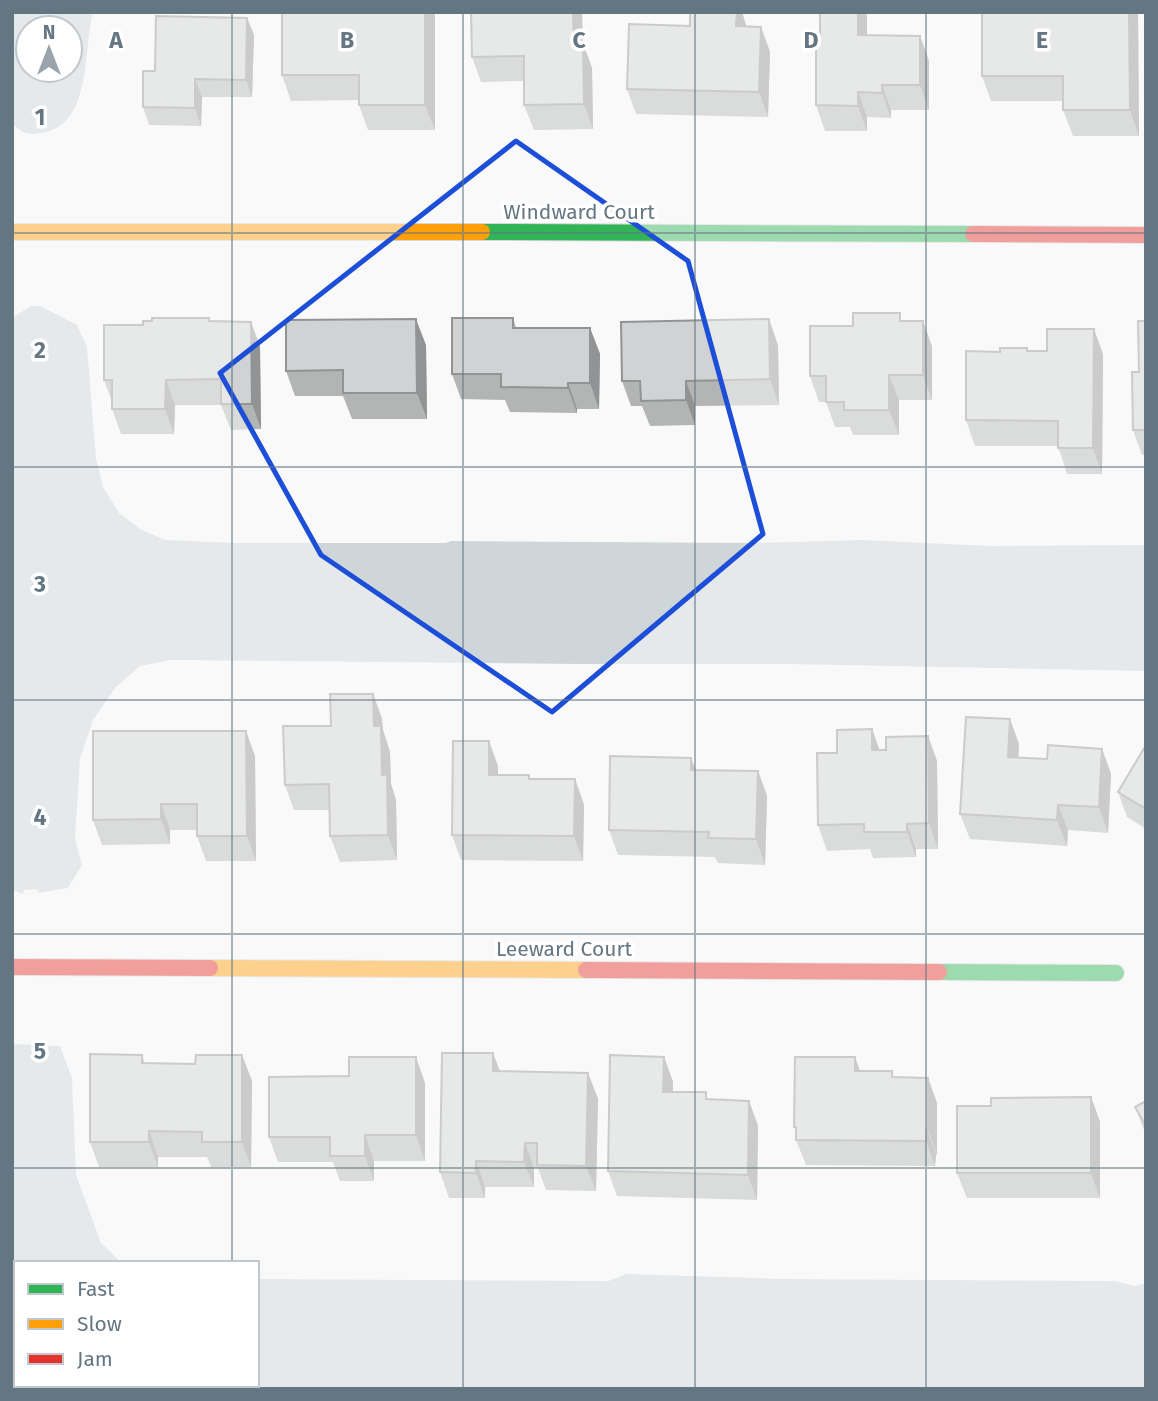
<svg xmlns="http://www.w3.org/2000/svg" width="1158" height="1401" font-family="'Fira Sans',sans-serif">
<rect width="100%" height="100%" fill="#f9f9f9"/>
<g fill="#ced6d9" fill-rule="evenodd">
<path d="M12,12H93C84,45 91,116 52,130C45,133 33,135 26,133C22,132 16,127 12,124ZM28,28H70V70H28Z"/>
<polygon points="31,306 40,306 77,325 87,347 96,458 103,487 119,513 140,529 165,540 236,543 446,543 451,541 750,543 862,540 991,546 1146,545 1146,671 789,664 582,664 171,660 140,666 116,687 93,720 80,759 75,839 82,865 68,888 39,893 36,889 24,890 23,894 12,890 12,318"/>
<polygon points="12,1044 60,1046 72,1078 76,1175 101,1243 122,1263 16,1263 16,1385 257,1385 257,1279 608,1281 627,1274 784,1279 1114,1281 1135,1286 1146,1283 1146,1389 12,1389"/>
</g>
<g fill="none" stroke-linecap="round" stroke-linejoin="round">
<g stroke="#d5d6d7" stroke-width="18">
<g id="fast">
<polyline points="482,232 973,234"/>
<polyline points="939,972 1116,973"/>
</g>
</g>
<g stroke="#d5d6d7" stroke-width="18">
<g id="slow">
<polyline points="12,232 482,232"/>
<polyline points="210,968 586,970"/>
</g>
</g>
<g stroke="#d5d6d7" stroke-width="18">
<g id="jam">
<polyline points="973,234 1146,235"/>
<polyline points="12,967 210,968"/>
<polyline points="586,970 939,972"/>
</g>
</g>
<use href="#fast" stroke="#30b455" stroke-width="16"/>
<use href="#slow" stroke="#ff9f0a" stroke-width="16"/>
<use href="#jam" stroke="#e5322d" stroke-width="16"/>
</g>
<g fill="#b3b5b5">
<polygon points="435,12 435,130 368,130 359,105 359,100 291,101 282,75"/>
<polygon points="471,12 582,12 583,43 592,68 593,129 534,130 524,105 524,81 481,82 472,57"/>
<polygon points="690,12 742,12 746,26 761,27 770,52 768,117 636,114 627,89 690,26"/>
<polygon points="982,12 1138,12 1139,136 1073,136 1063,110 1063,101 991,101 982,76"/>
<polygon points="867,16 867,35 920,36 929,61 929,110 891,110 891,118 867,117 867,131 825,131 816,105 820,35"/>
<polygon points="247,18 254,35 252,97 202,97 201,126 149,125 143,107 155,71"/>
<polygon points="209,318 210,321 251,322 260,347 261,429 231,430 221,405 175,405 174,434 121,434 112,409 112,402 104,380 143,325"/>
<polygon points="513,318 516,328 590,328 600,354 599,409 577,409 577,413 510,412 505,400 461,399 452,374"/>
<polygon points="903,321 932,346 932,400 899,400 899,435 853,435 850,427 835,427 826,402 819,402 810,376 853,326"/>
<polygon points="1146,321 1146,455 1142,455 1133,430"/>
<polygon points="426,345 427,419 352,419 343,396 295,396 286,371"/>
<polygon points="778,345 779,405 695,406 695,425 650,426 642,406 631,406 622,381"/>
<polygon points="1027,348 1028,351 1103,354 1102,474 1067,474 1058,446 975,446 966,420 1000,352"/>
<polygon points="373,694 382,719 383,730 390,752 391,784 396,800 397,860 340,862 330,836 330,810 294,810 285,785 331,726"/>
<polygon points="872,729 879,750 886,750 928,736 937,761 938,849 916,849 916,857 873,858 870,849 827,851 818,825 837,753"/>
<polygon points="1019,744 1018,758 1047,759 1102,749 1111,774 1108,833 1068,830 1067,846 970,839 960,814"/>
<polygon points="1146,745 1146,829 1127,817 1118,792"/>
<polygon points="255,756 256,861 206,861 197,836 197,830 170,830 170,844 102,845 93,820"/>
<polygon points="498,766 498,775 529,775 530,779 575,779 584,805 583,861 461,860 452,835"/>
<polygon points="696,770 758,771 767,796 765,865 718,863 715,857 618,855 609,830"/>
<polygon points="142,1055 145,1063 195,1064 242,1055 252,1081 251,1167 211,1167 207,1157 158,1157 158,1167 99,1167 90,1142"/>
<polygon points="664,1057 673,1082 673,1092 709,1099 749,1101 758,1126 757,1200 617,1196 608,1171"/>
<polygon points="860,1071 894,1077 928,1078 937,1103 937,1155 936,1155 935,1166 806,1165 796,1140 796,1132 794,1127"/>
<polygon points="500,1072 588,1073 598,1099 596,1191 546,1190 538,1168 534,1168 534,1187 485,1187 485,1198 449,1198 440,1172"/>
<polygon points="425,1083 425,1161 374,1161 374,1181 340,1181 333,1162 278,1162 269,1137"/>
<polygon points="1091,1097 1100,1122 1100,1198 967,1198 957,1173 991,1106"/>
<polygon points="1146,1101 1146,1135 1135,1107"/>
</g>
<g fill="#929394">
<polygon points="425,12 435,12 435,130 425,105"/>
<polygon points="573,12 582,12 583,68 574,43"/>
<polygon points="737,12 742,12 746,25 745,51 736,26"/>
<polygon points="858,12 866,12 867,16 867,60 858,35"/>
<polygon points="1129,12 1138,12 1139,136 1130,110"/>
<polygon points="247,18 254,35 252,97 246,80"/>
<polygon points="761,27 770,52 768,117 759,92"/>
<polygon points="920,36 929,61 929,110 920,85"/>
<polygon points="583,43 592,68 593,129 584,104"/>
<polygon points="195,79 202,97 201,126 195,108"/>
<polygon points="882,85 891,110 891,118 882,93"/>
<polygon points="858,92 867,117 867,131 858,106"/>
<polygon points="416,319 426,345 427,419 417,393"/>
<polygon points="769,319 778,345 779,405 770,379"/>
<polygon points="923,321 932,346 932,400 923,375"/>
<polygon points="251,322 260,347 261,429 252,404"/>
<polygon points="590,328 600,354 599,409 590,383"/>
<polygon points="1094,329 1103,354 1102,474 1093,448"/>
<polygon points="889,375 899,400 899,435 889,410"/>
<polygon points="166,380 175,405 174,434 165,409"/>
<polygon points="686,381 695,406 695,425 686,400"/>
<polygon points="568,383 577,409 577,413 568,388"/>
<polygon points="373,694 382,719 383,730 390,752 391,784 396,800 397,860 388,835 382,775 374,726"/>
<polygon points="1010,719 1019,744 1017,782 1008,757"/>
<polygon points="872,729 881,754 872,750"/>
<polygon points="246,731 255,756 256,861 247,836"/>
<polygon points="928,736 937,761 938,849 929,823"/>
<polygon points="489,741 498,766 498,800 489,775"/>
<polygon points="1102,749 1111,774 1108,833 1099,807"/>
<polygon points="691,758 701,783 691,770"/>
<polygon points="758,771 767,796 765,865 756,839"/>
<polygon points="575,779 584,805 583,861 574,836"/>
<polygon points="161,804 170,830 170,844 161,819"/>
<polygon points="1058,805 1068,830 1067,846 1057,820"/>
<polygon points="907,824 916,849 916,857 907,832"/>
<polygon points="493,1053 503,1079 493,1071"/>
<polygon points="242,1055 252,1081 251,1167 242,1142"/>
<polygon points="416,1057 425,1083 425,1161 416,1135"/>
<polygon points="664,1057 673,1082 672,1117 663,1092"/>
<polygon points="855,1057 864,1082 855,1071"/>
<polygon points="588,1073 598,1099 596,1191 586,1166"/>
<polygon points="928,1078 937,1103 937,1155 928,1129"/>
<polygon points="1091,1097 1100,1122 1100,1198 1091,1173"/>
<polygon points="749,1101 758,1126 757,1200 748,1175"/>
<polygon points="927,1129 936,1155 935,1166 926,1141"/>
<polygon points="149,1131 158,1157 158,1167 149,1142"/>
<polygon points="365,1135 374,1161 374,1181 365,1156"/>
<polygon points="525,1143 534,1168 534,1187 524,1162"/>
<polygon points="476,1161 485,1187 485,1198 476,1173"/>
</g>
<g fill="#d0d2d3" stroke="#929394" stroke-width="2">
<polygon points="282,12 425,12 425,105 359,105 359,75 282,75"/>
<polygon points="471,12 573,12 574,43 583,43 584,104 524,105 524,56 472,57"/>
<polygon points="690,12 737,12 736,26 761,27 759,92 627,89 629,24 690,26"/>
<polygon points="820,12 858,12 858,35 920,36 920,85 882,85 882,93 858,92 858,106 816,105 816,35 820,35"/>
<polygon points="982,12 1129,12 1130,110 1063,110 1063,76 982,76"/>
<polygon points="156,16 247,18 246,80 195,79 195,108 143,107 143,71 155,71"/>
<polygon points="853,313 900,313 900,321 923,321 923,375 889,375 889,410 844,410 844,402 826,402 826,376 810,376 810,326 853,326"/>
<polygon points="152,318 209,318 209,321 251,322 252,404 221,404 221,379 166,380 165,409 112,409 112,380 104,380 104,325 143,325 143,321 152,321"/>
<polygon points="452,318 513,318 513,328 590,328 590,383 568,383 568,388 501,387 501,374 452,374"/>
<polygon points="416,319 417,393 343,393 343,370 286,371 286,320"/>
<polygon points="769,319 770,379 686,381 686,400 641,401 640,381 622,381 621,322"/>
<polygon points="1138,321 1146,321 1146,430 1133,430 1132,372 1139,372"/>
<polygon points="1047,329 1094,329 1093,448 1058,448 1058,421 966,420 966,351 1000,352 1000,348 1027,348 1027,351 1047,351"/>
<polygon points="330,694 373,694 374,726 381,726 382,775 387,774 388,835 330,836 329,784 285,785 283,726 331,726"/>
<polygon points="966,717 1010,719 1008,757 1047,759 1048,745 1102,749 1099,807 1058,805 1057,820 960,814"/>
<polygon points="872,729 872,750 886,750 886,737 928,736 929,823 907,824 907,832 864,832 864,824 818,825 817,753 837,753 837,730"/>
<polygon points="93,731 246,731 247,836 197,836 197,804 161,804 161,819 93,820"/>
<polygon points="453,741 489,741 489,775 529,775 529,779 575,779 574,836 452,835"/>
<polygon points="1146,745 1146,809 1118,792"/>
<polygon points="610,756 691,758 691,770 758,771 756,839 708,838 709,832 609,830"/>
<polygon points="442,1053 493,1053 493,1071 588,1073 586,1166 537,1165 537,1143 525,1143 524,1162 476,1161 476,1173 440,1172"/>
<polygon points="90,1054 142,1055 142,1063 195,1064 196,1055 242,1055 242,1142 202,1142 202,1132 149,1131 149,1142 90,1142"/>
<polygon points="610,1055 664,1057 663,1092 706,1092 706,1099 749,1101 748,1175 608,1171"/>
<polygon points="349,1057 416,1057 416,1135 365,1135 365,1156 330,1156 330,1137 269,1137 269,1077 349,1076"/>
<polygon points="795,1057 855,1057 855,1071 892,1071 892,1077 928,1078 928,1129 927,1129 926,1141 796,1140 796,1127 794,1127"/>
<polygon points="1091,1097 1091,1173 957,1173 957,1106 991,1106 991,1098"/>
<polygon points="1146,1101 1146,1126 1135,1107"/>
</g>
<path d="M0 0H1158V1401H0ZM516,141L688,261L763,534L552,712L321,555L220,373Z" fill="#f9f9f9" fill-opacity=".55" fill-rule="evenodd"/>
<path fill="none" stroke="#1d4ed8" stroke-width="5" stroke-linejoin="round" d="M516,141L688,261L763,534L552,712L321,555L220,373Z"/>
<path fill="none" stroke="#657683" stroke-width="2" stroke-opacity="0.55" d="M232,12V1263M463,12V1389M695,12V1389M926,12V1389M12,233H1146M12,467H1146M12,700H1146M12,934H1146M12,1168H1146M232,1385V1389"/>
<g text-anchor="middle" stroke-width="7" stroke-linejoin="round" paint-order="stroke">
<g font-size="21" fill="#657683" stroke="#fff">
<text x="579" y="219">Windward Court</text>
<text x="564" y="956">Leeward Court</text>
</g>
</g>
<g font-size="23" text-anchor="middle" font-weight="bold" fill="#657683" stroke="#fff" stroke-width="7" stroke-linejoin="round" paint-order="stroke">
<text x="116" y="48">A</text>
<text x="347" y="48">B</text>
<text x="579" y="48">C</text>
<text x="811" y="48">D</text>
<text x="1042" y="48">E</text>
<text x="40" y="125">1</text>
<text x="40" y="358">2</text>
<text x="40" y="592">3</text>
<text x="40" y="825">4</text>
<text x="40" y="1059">5</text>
</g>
<rect width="1158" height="1401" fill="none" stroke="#657683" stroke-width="28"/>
<rect x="14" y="1261" width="245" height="126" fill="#ffffff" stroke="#c1c8cd" stroke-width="2"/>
<rect x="28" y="1284" width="35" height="10" fill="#30b455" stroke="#c1c8cd" stroke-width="2"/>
<text x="77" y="1296" font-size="21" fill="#657683">Fast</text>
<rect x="28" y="1319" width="35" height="10" fill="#ff9f0a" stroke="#c1c8cd" stroke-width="2"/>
<text x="77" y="1331" font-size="21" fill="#657683">Slow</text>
<rect x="28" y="1354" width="35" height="10" fill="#e5322d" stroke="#c1c8cd" stroke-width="2"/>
<text x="77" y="1366" font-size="21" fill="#657683">Jam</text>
<g transform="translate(49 49)"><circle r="33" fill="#ffffff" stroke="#c1c8cd" stroke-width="2"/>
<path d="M0-5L12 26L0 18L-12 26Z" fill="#99a4ac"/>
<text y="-10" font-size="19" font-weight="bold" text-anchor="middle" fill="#657683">N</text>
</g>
</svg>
